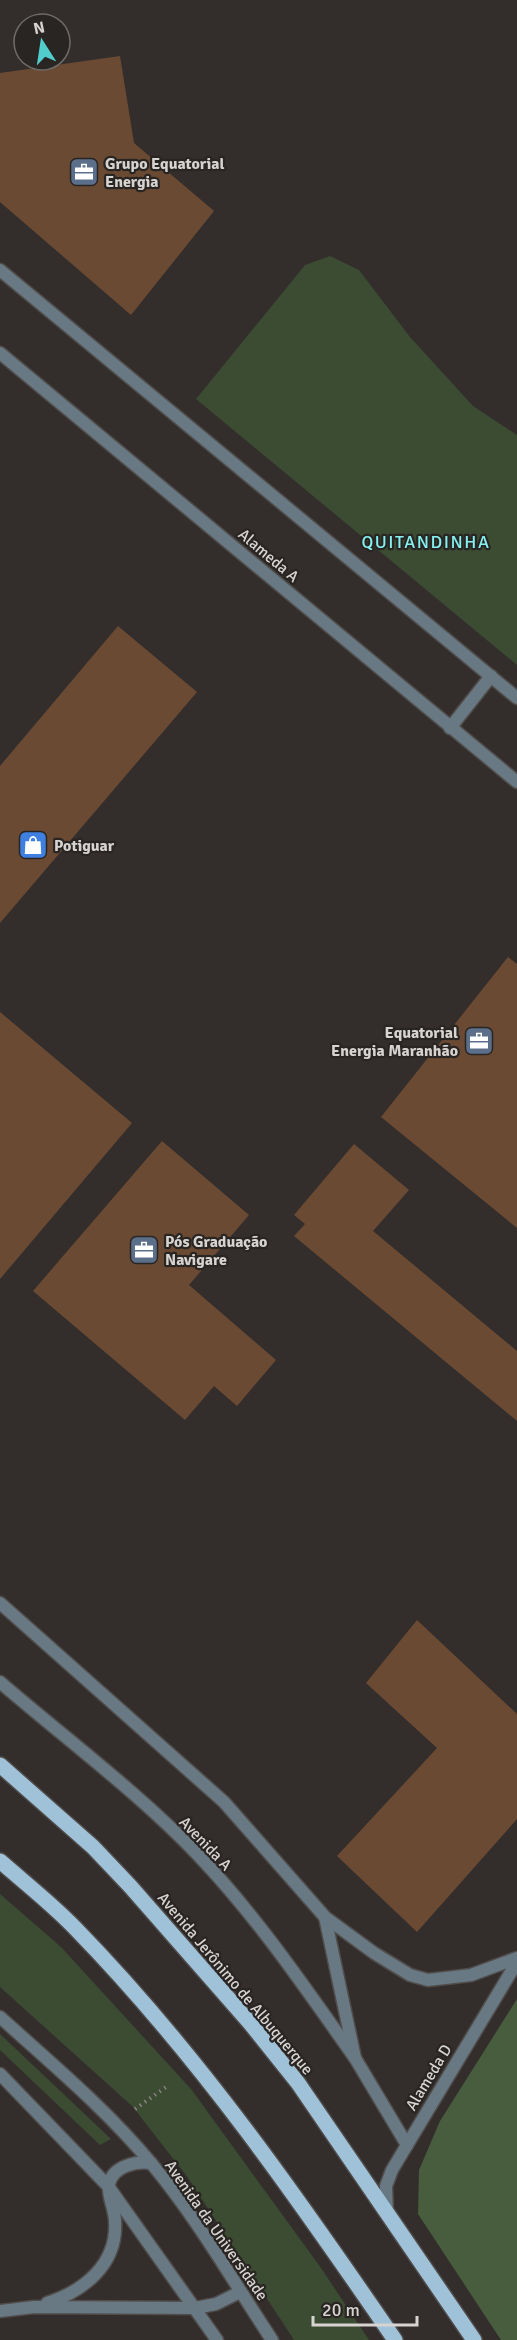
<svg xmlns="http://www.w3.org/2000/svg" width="517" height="2340" font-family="Signika,sans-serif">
<rect width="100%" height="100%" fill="#332e2c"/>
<g fill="#3b4c33">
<polygon points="330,256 359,270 410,337 473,406 517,435 517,665 196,399 305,265"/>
<polygon points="0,1894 61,1947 191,2089 321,2268 369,2340 294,2340 186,2175 132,2106 0,1987"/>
<polygon points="0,2034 111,2139 100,2145 0,2050"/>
</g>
<polygon fill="#475d3d" points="517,1999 517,2340 501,2340 418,2214 419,2170 440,2121"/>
<g fill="#6b4a33">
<polygon points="120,56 134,143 214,211 131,315 0,202 0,73"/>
<polygon points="118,626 197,692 0,923 0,766"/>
<polygon points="508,957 517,964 517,1228 381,1117"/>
<polygon points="0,1012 132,1123 0,1279"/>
<polygon points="162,1141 249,1215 189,1285 276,1360 237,1406 214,1386 185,1420 33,1291"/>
<polygon points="354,1144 409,1190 373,1231 517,1351 517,1421 294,1236 305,1224 294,1215"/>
<polygon points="417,1620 517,1714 517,1819 417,1932 337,1856 437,1748 366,1683"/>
</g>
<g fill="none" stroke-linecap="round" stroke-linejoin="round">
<g stroke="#504c4a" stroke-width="15">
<polyline id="service" points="450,728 491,676"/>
</g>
<g stroke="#504c4a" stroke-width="15">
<g id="minor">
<polyline points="0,270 517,698"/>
<polyline points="0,353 517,782"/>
<polyline points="0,1603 224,1802 325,1917 374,1953 410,1975 428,1980 471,1975 517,1958"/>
<path d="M0,1682C66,1739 139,1793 199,1856C258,1918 306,1989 355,2058"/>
<polyline points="325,1917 355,2058 407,2145"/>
</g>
</g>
<g stroke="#504c4a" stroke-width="15">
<g id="tertiary">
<path d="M0,2017C52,2064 106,2109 151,2163C197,2218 233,2281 272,2340"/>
<polyline points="0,2074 108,2186 217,2340"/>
<polyline points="387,2214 386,2186 392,2170 517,1962"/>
<path d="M47,2303C84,2291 118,2264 115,2221C115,2210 107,2195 109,2184C113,2166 136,2161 151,2163"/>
<polyline points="0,2311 34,2307 195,2308 216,2304 240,2292"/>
</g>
</g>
<g stroke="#504c4a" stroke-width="18">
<g id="primary">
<polyline points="0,1765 93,1847 130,1886 250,2023 298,2083 474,2340"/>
<path d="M0,1861C25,1883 52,1904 75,1928C197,2053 297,2197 395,2340"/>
</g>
</g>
<polyline stroke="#878381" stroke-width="4" stroke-dasharray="1.5 4.5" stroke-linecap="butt" points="135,2109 169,2085"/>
<use href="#service" stroke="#687984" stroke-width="12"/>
<use href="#minor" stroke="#687984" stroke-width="12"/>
<use href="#tertiary" stroke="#687984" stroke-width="12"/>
<use href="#primary" stroke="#a0c2d9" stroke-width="15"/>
</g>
<defs>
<g id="office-square" transform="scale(1.5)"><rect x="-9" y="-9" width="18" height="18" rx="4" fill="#5c6f8a" stroke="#292522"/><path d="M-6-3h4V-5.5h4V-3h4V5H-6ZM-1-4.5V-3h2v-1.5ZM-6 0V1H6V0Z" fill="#fff"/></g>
<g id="shop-square" transform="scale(1.5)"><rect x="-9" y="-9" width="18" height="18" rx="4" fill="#3f7fe0" stroke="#292522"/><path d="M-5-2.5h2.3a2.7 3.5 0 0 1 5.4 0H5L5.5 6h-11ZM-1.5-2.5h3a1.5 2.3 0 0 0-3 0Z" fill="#fff"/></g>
</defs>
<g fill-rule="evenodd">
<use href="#office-square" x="84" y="172"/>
<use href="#shop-square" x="33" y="845"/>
<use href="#office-square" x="479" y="1041"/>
<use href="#office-square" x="144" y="1250"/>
</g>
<g text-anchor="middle" stroke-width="4.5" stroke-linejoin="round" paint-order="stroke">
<g font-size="16" font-weight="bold" fill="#d6d3d1" stroke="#292522" text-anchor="start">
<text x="105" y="169">Grupo Equatorial<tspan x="105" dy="18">Energia</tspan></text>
<text x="54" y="851">Potiguar</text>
<text x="458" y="1038" text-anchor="end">Equatorial<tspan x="458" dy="18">Energia Maranhão</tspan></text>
<text x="165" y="1247">Pós Graduação<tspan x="165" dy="18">Navigare</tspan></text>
</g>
<g font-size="16" fill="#d6d3d1" stroke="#292522">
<text transform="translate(269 555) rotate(40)" y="6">Alameda A</text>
<text transform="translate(206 1843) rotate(46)" y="6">Avenida A</text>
<text transform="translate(236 1983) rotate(50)" y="6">Avenida Jerônimo de Albuquerque</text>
<text transform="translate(428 2077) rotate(-59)" y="6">Alameda D</text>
<text transform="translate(217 2230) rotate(55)" y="6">Avenida da Universidade</text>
</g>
<g font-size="18" letter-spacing="1.5" fill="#84f0ef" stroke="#292522">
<text x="426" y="548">QUITANDINHA</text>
</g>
</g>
<g transform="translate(42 42) rotate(348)"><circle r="28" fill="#292522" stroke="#6e6b68" stroke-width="1.5"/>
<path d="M0-4.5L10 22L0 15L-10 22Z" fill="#52cdcd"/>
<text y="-9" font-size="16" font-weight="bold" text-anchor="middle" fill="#d6d3d1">N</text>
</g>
<path d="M313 2316v9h104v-9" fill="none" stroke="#d6d3d1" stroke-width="3"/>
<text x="322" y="2316" font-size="18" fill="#d6d3d1" stroke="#292522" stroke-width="4.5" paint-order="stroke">20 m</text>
</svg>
